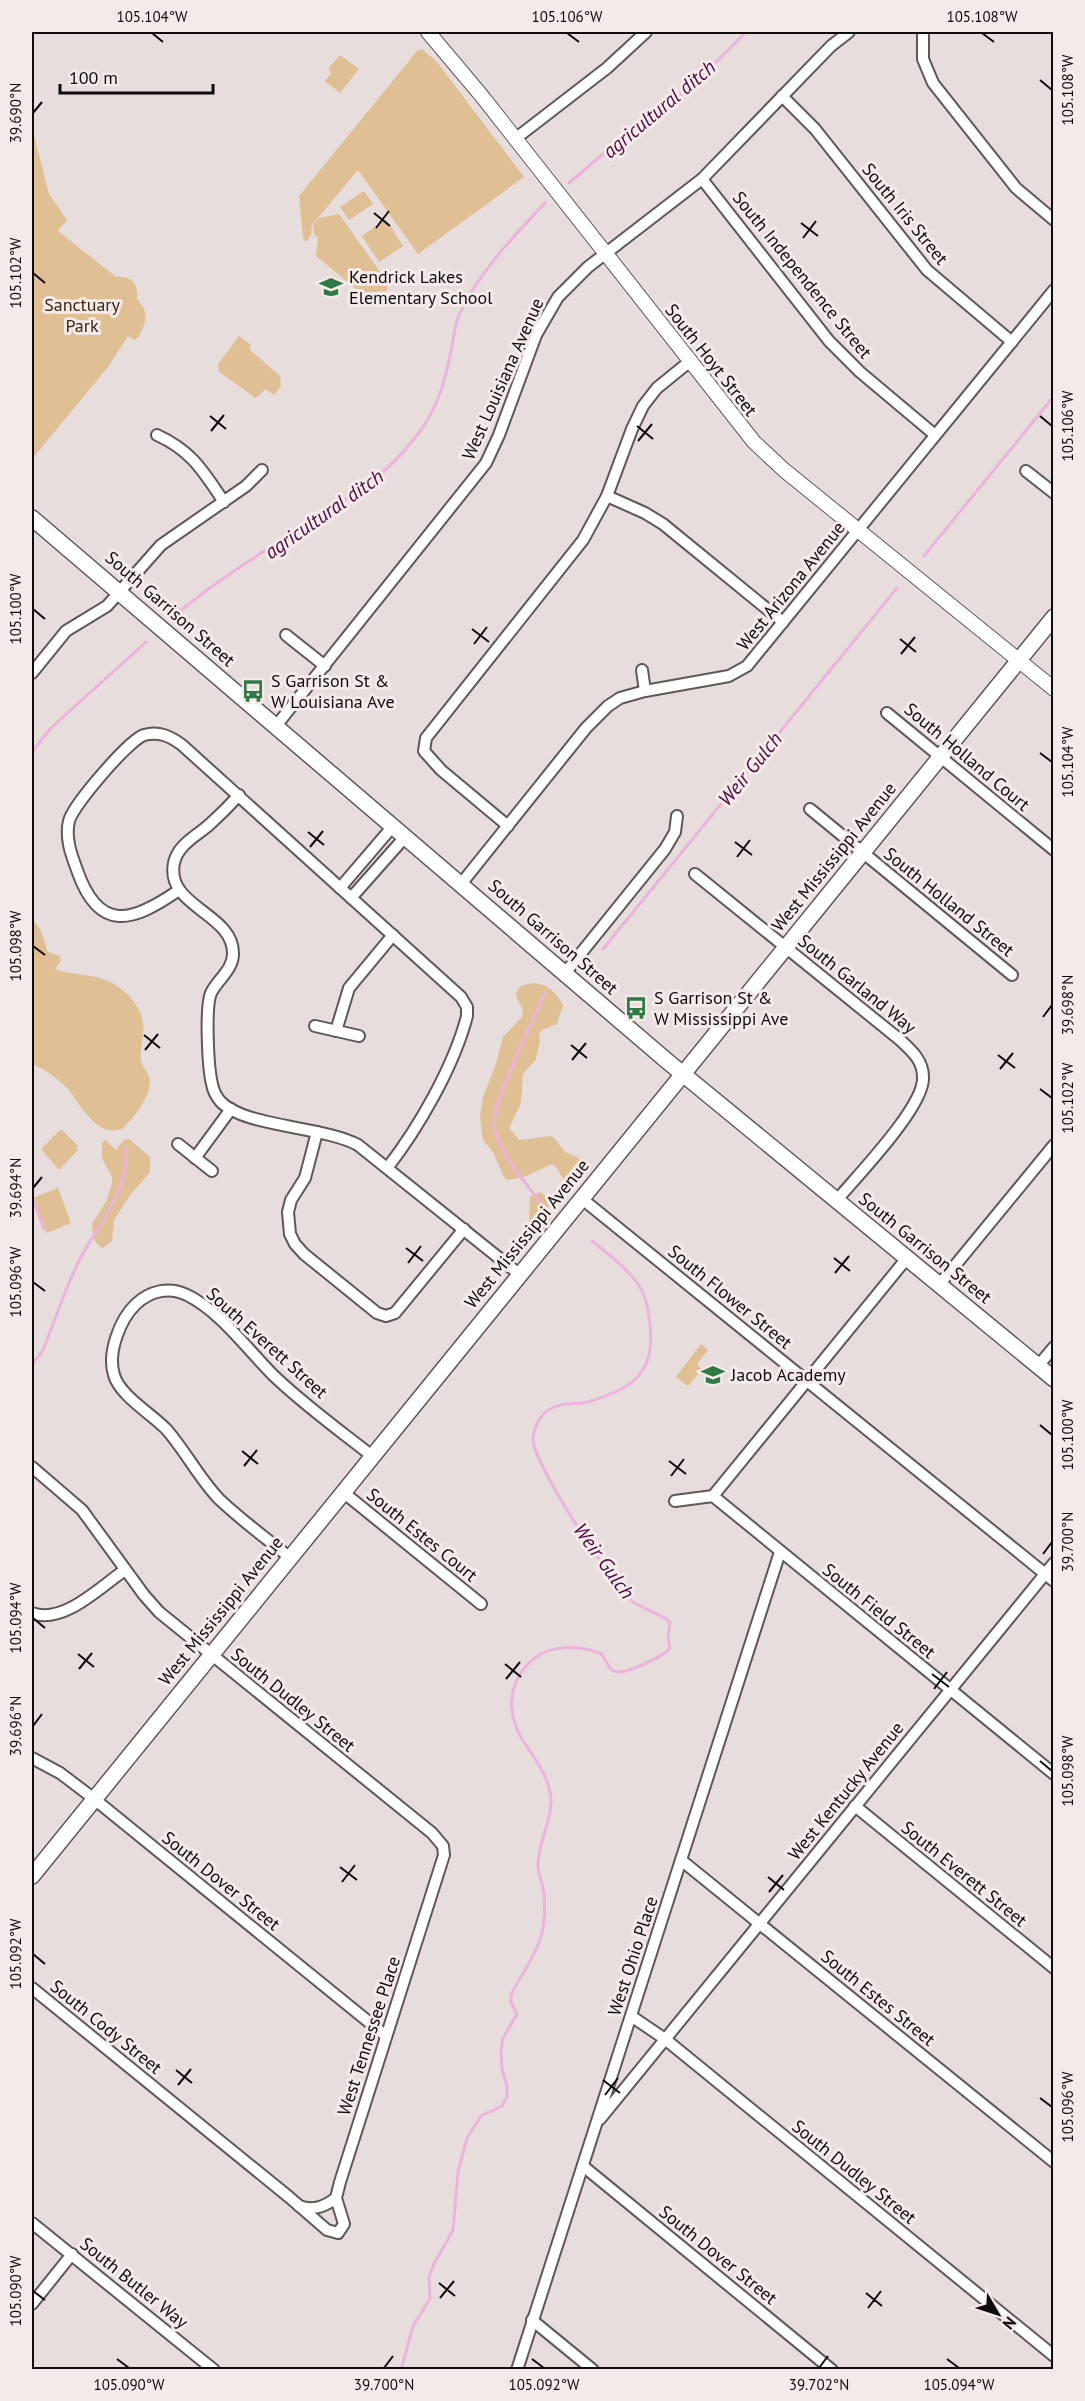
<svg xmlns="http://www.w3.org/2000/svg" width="1085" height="2401" font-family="'PT Sans',sans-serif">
<rect width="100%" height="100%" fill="#e7dddc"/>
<g fill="#dfbf93">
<polygon points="422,49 437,62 524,177 418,254 358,170 312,225 311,235 306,242 303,238 299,196 417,51"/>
<polygon points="340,55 359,69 340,93 325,81 331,74 329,68"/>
<path d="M32,128L49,194L67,220L58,231L116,277C131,275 139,284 137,299C139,302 141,304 143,307C149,316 143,333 135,340L128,336L108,367L32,459Z"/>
<polygon points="364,191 373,204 349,220 340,207"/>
<polygon points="339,214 388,283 387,291 361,293 316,256 318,237 314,234 313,225 319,218"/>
<polygon points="386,219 403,246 379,262 362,236"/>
<polygon points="239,336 251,345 249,349 280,376 281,386 274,395 266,389 256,398 219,372 218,364"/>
<path d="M32,918L40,929L48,952L60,956L61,961L55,969C68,974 83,974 96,977C118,982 140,1001 143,1023C145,1036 139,1048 141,1060C142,1067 147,1071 149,1077C154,1093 133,1119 122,1129C95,1138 81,1103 66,1087C56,1077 45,1069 32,1064Z"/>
<path d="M533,983C548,984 556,992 563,1005L557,1024L542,1030L539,1034L540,1040L536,1059L523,1074L521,1103L511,1124L510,1129L519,1140L551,1136C559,1140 559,1147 566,1152C571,1155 575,1155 580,1160L578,1173L571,1179L566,1181C559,1176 559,1167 552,1164L524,1177L508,1180L504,1177L493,1152L483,1140L480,1117L483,1097L496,1064L503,1037L522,1017L523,1011L516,995C518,985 524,985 533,983Z"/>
<polygon points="61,1129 77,1145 78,1150 59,1170 41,1149"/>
<path d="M129,1139L150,1157V1172L131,1194L114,1220L112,1241L103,1248C93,1244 93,1234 92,1224L107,1200L112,1183V1177L102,1158V1143L105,1140L116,1150L124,1140Z"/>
<polygon points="58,1188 71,1223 47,1233 33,1198"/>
<polygon points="540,1192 546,1196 552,1216 547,1227 535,1234 529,1229 530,1197"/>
<polygon points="701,1344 708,1350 697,1364 702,1369 688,1386 676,1377"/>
</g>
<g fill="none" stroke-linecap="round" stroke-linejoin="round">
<g stroke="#ebb3dd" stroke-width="3">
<polyline points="569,183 610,148 692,86 746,32"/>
<polyline points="924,556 1054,396"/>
<path d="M177,614C214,582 263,552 305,525C350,497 385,478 418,434C437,409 445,382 451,351C454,338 454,327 459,315C478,273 514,236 545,203"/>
<polyline points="32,752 51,728 146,642"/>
<polyline points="603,949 897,588"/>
<polyline points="32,1197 44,1229"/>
<path d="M540,1202C525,1182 499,1152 494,1127C490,1109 535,1016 545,993"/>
<path d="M32,1364L42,1352C54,1324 63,1294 77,1265C95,1227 130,1192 126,1147"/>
<path d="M401,2370L413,2326L430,2299L429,2277L434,2264L453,2230L458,2172L467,2138L481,2116L502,2106L507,2097V2086L502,2069L501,2050L503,2038L517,2014L511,2002V1994C533,1954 548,1942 544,1893C543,1884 538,1875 538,1866C537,1844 552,1822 551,1800C550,1776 533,1757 522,1739C505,1711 509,1678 535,1658C552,1644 580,1646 600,1653C606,1658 607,1668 614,1671C624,1676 664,1656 670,1648L668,1637L670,1622C659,1612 642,1610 631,1600C610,1581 532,1462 533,1438C534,1426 541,1413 552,1408C561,1403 573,1404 583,1403C597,1400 612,1394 625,1387C635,1381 642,1374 646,1364C655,1345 650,1301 638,1284C626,1267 608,1254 592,1241"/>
</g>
<g stroke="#605857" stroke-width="14">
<g id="minor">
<polyline points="923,32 923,59 933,83 1016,188 1054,220"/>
<polyline points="782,96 815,129 927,270 1012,342"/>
<polyline points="515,139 607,68 646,32"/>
<polyline points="702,179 829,341 860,372 935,435"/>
<path d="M157,435C192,451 203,471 224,502"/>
<polyline points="1026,471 1054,493"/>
<polyline points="607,496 645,513 663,524 783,622"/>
<polyline points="286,635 325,666"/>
<polyline points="642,670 645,691"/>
<polyline points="32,673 66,631 107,606 161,545 246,486 262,470"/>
<polyline points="887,713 1054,850"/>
<polyline points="276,726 486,463 499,435 536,335 558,297 588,267 702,179 831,46 849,32"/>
<path d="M239,795C230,805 220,815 210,824C197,836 178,844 174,863C165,907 234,913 233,954C233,970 217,980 211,993C205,1007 208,1068 212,1084C213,1090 216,1096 220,1101C243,1127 323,1126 358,1145L519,1274"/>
<polyline points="810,809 1012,975"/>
<polyline points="508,826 441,770 424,751 426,738 583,540 607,496 632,429 643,406 657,388 689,362"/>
<path d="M695,874L899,1039C911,1050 923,1060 923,1077C925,1106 857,1176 837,1200"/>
<polyline points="461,884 586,728 608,706 620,698 645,691 729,676 747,666 1054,290"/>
<polyline points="340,888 393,826"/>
<path d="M179,890C133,922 99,934 77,870C71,854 65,838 69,821C73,805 129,740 144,735C159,731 170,736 182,745L461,997L467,1007V1016C454,1066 419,1127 388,1167"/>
<polyline points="351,898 405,837"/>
<polyline points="565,973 665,849 675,832 677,816"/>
<polyline points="315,1026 359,1036"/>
<polyline points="336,1031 349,988 393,935"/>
<polyline points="317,1132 305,1178 291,1200 288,1212 290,1234 295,1244 304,1254 377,1313 386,1316 395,1313 464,1229"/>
<polyline points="178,1144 212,1171"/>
<polyline points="195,1158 231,1109"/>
<polyline points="581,1198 1054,1581"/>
<polyline points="939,1285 1054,1145"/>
<polyline points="1038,1366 1054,1347"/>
<polyline points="32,1467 82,1510 144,1595 159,1612 432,1833 443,1846 444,1855 340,2182 336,2198 344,2224 338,2233 327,2230 289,2197 32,1988"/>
<polyline points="343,1492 481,1604"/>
<polyline points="713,1496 907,1258"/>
<polyline points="675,1501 713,1496 1054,1774"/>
<path d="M289,1557C266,1538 241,1520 219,1499C199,1478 186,1452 167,1430C152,1414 120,1396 114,1375C107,1353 120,1319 136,1304C150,1291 169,1286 187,1295C220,1311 248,1350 273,1375C303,1404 339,1430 372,1456"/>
<path d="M32,1613C63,1625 100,1587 125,1570"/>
<polyline points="32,1758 60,1773 93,1798 386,2036"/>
<polyline points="855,1806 1054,1968"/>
<polyline points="681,1860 1054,2162"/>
<polyline points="631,2016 665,2039 1054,2356"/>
<polyline points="600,2119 1054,1563"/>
<polyline points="583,2166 832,2370"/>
<path d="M299,2206C313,2211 324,2207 336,2198"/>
<polyline points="32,2223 214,2370"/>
<polyline points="32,2304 72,2254"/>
<polyline points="532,2320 593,2370"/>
<polyline points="517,2370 780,1552"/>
</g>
</g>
<g stroke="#605857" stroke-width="16">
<polyline id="tertiary" points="428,32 481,95 754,442 784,470 1054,689"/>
</g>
<g stroke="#605857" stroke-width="18">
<g id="secondary">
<polyline points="32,518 667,1061 1054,1379"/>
<polyline points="32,1876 1054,617"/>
</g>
</g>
<use href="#minor" stroke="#fff" stroke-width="10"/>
<use href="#tertiary" stroke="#fff" stroke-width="14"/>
<use href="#secondary" stroke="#fff" stroke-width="15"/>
</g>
<path fill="none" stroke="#100c0c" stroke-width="2" d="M152,33L163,42M567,33L579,42M982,33L994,42M1040,80L1052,90M33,113L42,102M374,213L390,226M801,223L818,236M376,228L389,211M803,238L816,221M33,273L45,283M210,416L226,429M1040,416L1052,426M637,426L653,439M211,431L224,415M638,441L652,424M33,609L45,619M472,629L489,642M900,639L916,652M474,644L487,627M901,654L915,637M1040,753L1052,762M308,832L324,845M735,842L752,855M310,847L323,831M737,857L750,840M33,946L45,955M1043,1017L1052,1005M144,1035L160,1048M571,1045L587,1058M145,1050L158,1034M998,1055L1015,1068M572,1060L586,1043M1000,1069L1013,1053M1040,1089L1052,1098M33,1188L42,1177M406,1248L423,1261M834,1258L850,1271M408,1263L421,1246M835,1273L849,1256M33,1282L45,1291M1040,1425L1052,1435M242,1451L258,1464M669,1461L686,1474M244,1466L257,1450M671,1476L684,1459M1043,1554L1052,1542M33,1618L45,1628M78,1654L94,1667M505,1664L521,1677M79,1669L92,1653M932,1674L949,1687M506,1679L520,1662M934,1689L947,1672M33,1726L42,1714M1040,1761L1052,1771M340,1867L357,1880M768,1877L784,1890M342,1882L355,1865M769,1892L783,1875M33,1954L45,1964M176,2070L192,2083M603,2080L620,2093M178,2085L191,2069M605,2095L618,2078M1040,2098L1052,2107M439,2283L455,2296M33,2291L45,2300M866,2293L882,2306M440,2298L454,2281M868,2308L881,2291M117,2359L129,2368M532,2359L544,2368M947,2359L959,2368M384,2368L393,2356M819,2368L828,2356"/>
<defs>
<g id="school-bare" transform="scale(1.8)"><path d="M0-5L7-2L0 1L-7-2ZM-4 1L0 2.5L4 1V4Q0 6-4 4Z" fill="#2f7946" stroke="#f4eae9" stroke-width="2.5" paint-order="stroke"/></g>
<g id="bus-bare" transform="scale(1.8)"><path d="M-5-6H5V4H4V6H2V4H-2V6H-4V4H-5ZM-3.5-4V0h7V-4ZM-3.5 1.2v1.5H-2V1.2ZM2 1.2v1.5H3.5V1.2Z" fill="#2f7946" stroke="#f4eae9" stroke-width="2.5" paint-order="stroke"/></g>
</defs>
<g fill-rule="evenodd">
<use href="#school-bare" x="331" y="287"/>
<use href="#bus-bare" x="253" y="691"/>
<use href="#bus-bare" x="636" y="1008"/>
<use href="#school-bare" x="713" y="1375"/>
</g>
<g text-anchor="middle" stroke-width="6" stroke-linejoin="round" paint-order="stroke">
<g font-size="18" fill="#100c0c" stroke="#f4eae9">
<text transform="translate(905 214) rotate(51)" y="6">South Iris Street</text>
<text transform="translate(802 275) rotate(51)" y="6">South Independence Street</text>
<text transform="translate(711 360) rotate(52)" y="6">South Hoyt Street</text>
<text transform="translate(503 379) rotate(-66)" y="6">West Louisiana Avenue</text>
<text transform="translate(791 586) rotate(-51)" y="6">West Arizona Avenue</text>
<text transform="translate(170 609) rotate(41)" y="6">South Garrison Street</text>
<text transform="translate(967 757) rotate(40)" y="6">South Holland Court</text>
<text transform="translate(834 857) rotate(-51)" y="6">West Mississippi Avenue</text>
<text transform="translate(949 902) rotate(39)" y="6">South Holland Street</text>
<text transform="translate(553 937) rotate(41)" y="6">South Garrison Street</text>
<text transform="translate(857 984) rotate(39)" y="6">South Garland Way</text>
<text transform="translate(527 1234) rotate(-51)" y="6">West Mississippi Avenue</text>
<text transform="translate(925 1248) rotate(39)" y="6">South Garrison Street</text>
<text transform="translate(730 1297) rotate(39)" y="6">South Flower Street</text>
<text transform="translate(267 1343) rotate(42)" y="6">South Everett Street</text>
<text transform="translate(422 1535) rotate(39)" y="6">South Estes Court</text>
<text transform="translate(221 1611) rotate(-51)" y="6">West Mississippi Avenue</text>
<text transform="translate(879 1611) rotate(39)" y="6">South Field Street</text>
<text transform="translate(293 1700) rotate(39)" y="6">South Dudley Street</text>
<text transform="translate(846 1791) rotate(-51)" y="6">West Kentucky Avenue</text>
<text transform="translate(964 1874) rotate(39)" y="6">South Everett Street</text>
<text transform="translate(221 1881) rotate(39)" y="6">South Dover Street</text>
<text transform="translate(633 1956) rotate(-72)" y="6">West Ohio Place</text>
<text transform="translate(878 1998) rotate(39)" y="6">South Estes Street</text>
<text transform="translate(106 2027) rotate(39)" y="6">South Cody Street</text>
<text transform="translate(369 2036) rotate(-72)" y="6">West Tennessee Place</text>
<text transform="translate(854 2172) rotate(39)" y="6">South Dudley Street</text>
<text transform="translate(718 2255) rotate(39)" y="6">South Dover Street</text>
<text transform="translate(134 2283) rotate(39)" y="6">South Butler Way</text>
</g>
<g font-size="18" fill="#100c0c" stroke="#f4eae9" text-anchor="start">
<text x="349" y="283">Kendrick Lakes<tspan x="349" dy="21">Elementary School</tspan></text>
<text x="271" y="687">S Garrison St &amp;<tspan x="271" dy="21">W Louisiana Ave</tspan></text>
<text x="654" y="1004">S Garrison St &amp;<tspan x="654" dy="21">W Mississippi Ave</tspan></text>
<text x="731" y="1381">Jacob Academy</text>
</g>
<g font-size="18" fill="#39280f" stroke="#f4eae9">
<text x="82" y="311">Sanctuary<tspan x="82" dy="21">Park</tspan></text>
</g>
<g font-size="20" font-style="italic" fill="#4b0a41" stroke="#f4eae9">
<text transform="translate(659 109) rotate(-40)" y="7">agricultural ditch</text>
<text transform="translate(324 514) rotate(-35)" y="7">agricultural ditch</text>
<text transform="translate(750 769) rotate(-51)" y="7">Weir Gulch</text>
<text transform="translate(604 1561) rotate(54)" y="7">Weir Gulch</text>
</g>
</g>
<rect width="1085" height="2401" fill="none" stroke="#f4eae9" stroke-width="66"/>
<g transform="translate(998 2314) rotate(129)" stroke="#f4eae9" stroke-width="4.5" paint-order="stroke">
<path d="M0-4.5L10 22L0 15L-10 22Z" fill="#100c0c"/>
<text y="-9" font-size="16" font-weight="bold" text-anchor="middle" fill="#100c0c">N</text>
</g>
<path d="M60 84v9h153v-9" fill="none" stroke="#100c0c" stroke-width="3"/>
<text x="69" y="84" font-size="18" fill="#100c0c" stroke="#f4eae9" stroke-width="4.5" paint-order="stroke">100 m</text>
<rect x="33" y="33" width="1019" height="2335" fill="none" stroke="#100c0c" stroke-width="2"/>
<g font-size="15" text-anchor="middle" fill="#100c0c">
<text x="152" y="22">105.104°W</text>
<text x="567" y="22">105.106°W</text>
<text x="982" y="22">105.108°W</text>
<text transform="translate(1068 90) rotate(-90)" y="5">105.108°W</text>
<text transform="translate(16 113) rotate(-90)" y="5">39.690°N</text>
<text transform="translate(16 273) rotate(-90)" y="5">105.102°W</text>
<text transform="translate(1068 426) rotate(-90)" y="5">105.106°W</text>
<text transform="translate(16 609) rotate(-90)" y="5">105.100°W</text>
<text transform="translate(1068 762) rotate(-90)" y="5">105.104°W</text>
<text transform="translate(16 946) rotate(-90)" y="5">105.098°W</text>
<text transform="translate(1068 1005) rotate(-90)" y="5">39.698°N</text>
<text transform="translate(1068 1098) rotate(-90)" y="5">105.102°W</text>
<text transform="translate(16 1188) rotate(-90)" y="5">39.694°N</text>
<text transform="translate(16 1282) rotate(-90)" y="5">105.096°W</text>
<text transform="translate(1068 1435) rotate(-90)" y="5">105.100°W</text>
<text transform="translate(1068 1542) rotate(-90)" y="5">39.700°N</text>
<text transform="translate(16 1618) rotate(-90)" y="5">105.094°W</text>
<text transform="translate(16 1726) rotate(-90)" y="5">39.696°N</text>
<text transform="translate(1068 1771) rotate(-90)" y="5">105.098°W</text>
<text transform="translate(16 1954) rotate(-90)" y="5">105.092°W</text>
<text transform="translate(1068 2107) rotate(-90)" y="5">105.096°W</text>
<text transform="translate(16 2291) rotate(-90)" y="5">105.090°W</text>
<text x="129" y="2390">105.090°W</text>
<text x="384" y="2390">39.700°N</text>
<text x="544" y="2390">105.092°W</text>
<text x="819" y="2390">39.702°N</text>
<text x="959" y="2390">105.094°W</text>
</g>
</svg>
